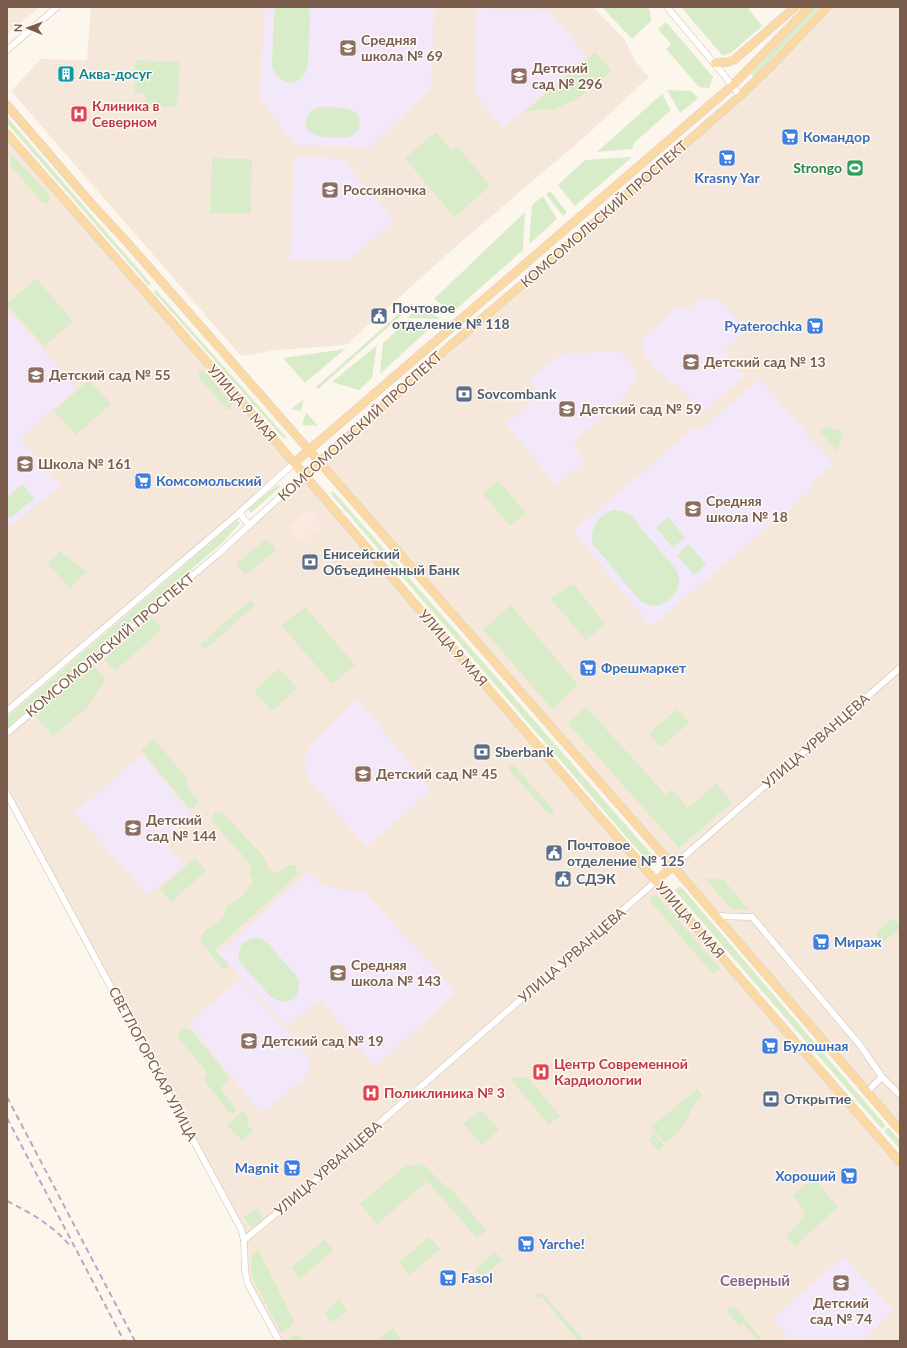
<svg xmlns="http://www.w3.org/2000/svg" width="907" height="1348" font-family="Lato,sans-serif">
<rect width="100%" height="100%" fill="#fdf6ec"/>
<g fill="#f5e8da">
<polygon points="7,7 40,7 7,34"/>
<polygon points="91,7 593,7 625,40 635,61 649,77 589,133 453,249 346,345 277,350 241,356 11,91 41,59 87,60"/>
<polygon points="827,7 900,7 900,1130 318,461 740,96"/>
<polygon points="7,134 294,463 7,711"/>
<polygon points="304,475 900,1162 900,1341 279,1341 248,1284 244,1240 7,794 7,733 147,613"/>
</g>
<polygon fill="#fde8e0" points="308,509 322,525 301,544 287,528"/>
<g fill="#f3e8fa">
<polygon points="265,7 434,7 431,88 370,147 294,145 260,98"/>
<polygon points="477,8 548,10 587,56 504,128 474,94"/>
<polygon points="294,157 343,159 394,221 347,261 290,259"/>
<polygon points="702,299 719,299 747,329 724,351 745,376 702,413 675,383 672,385 660,372 658,373 642,352 644,351 641,347 641,340 678,307 687,309"/>
<polygon points="7,310 54,361 76,389 20,438 60,486 7,529"/>
<polygon points="621,351 637,372 636,381 625,390 628,394 575,441 574,447 585,462 556,485 506,424 540,394 528,379 562,354"/>
<polygon points="760,379 833,464 811,483 814,487 651,627 573,531 694,428 698,432"/>
<polygon points="358,699 431,791 366,847 307,778 309,775 306,772 305,754 311,748 309,746"/>
<polygon points="142,754 191,813 192,816 164,841 184,864 148,896 75,813"/>
<polygon points="309,871 322,885 365,893 457,992 375,1067 320,999 287,1027 219,953"/>
<polygon points="240,979 311,1058 305,1078 261,1113 188,1023"/>
<polygon points="844,1256 893,1311 862,1341 783,1341 787,1337 772,1319"/>
</g>
<g fill="#d8ecc9">
<path d="M276,7H308L310,15L308,65C302,89 276,88 272,64L274,14Z"/>
<polygon points="602,7 647,7 650,11 651,21 632,39"/>
<polygon points="681,7 747,7 762,26 732,52 723,56"/>
<polygon points="815,7 820,7 754,77 751,74"/>
<polygon points="666,22 713,77 709,88 699,87 666,49 671,44 658,29"/>
<polygon points="595,52 612,71 576,100 554,109 526,111"/>
<polygon points="135,60 180,62 177,107 145,106 145,94 134,94"/>
<polygon points="667,90 691,91 698,98 680,113"/>
<polygon points="662,94 671,110 634,143 632,149 597,152"/>
<path d="M321,107C332,108 355,104 359,119C360,122 360,127 358,130C356,133 354,135 351,136C344,139 318,138 312,133C299,125 308,109 321,107Z"/>
<polygon points="7,117 151,284 149,286 7,123"/>
<polygon points="436,132 451,150 457,146 490,186 454,217 405,158"/>
<path d="M10,154L13,156L49,195L50,198C50,202 47,204 43,203L10,165Z"/>
<polygon points="632,157 575,206 558,185 585,160"/>
<polygon points="212,158 252,159 251,214 210,213"/>
<polygon points="550,191 567,212 563,216 546,194"/>
<polygon points="543,196 557,219 529,244 532,205"/>
<polygon points="525,212 523,250 453,312 434,299"/>
<polygon points="36,278 73,321 44,346 7,304"/>
<polygon points="156,290 286,437 284,439 154,292"/>
<polygon points="411,303 413,305 318,389 316,387"/>
<polygon points="419,307 441,319 407,318"/>
<polygon points="403,325 426,325 429,329 380,374 383,343"/>
<polygon points="377,345 372,378 359,390 332,382"/>
<polygon points="345,349 305,383 283,358"/>
<polygon points="200,370 205,372 231,402 232,406 231,409 227,410 199,377 199,373"/>
<polygon points="89,380 111,404 76,435 54,411"/>
<polygon points="304,399 301,411 291,409"/>
<polygon points="306,412 318,426 302,425"/>
<polygon points="826,427 843,431 838,452 819,431"/>
<polygon points="498,480 526,513 510,526 483,494"/>
<polygon points="23,484 34,499 10,518 7,513 7,497"/>
<polygon points="278,484 280,487 251,513 248,509"/>
<polygon points="332,491 334,492 653,856 653,859 648,862 331,494"/>
<path d="M613,510C621,510 626,512 632,516C643,530 654,544 665,557C669,562 676,568 678,574C682,585 674,598 665,603C656,608 647,606 639,600L593,544C589,529 598,515 613,510Z"/>
<polygon points="668,517 685,537 673,548 656,528"/>
<polygon points="237,520 240,523 222,543 7,728 7,717"/>
<polygon points="266,539 276,548 275,551 247,574 244,574 236,565 237,563"/>
<polygon points="689,544 706,564 694,575 677,555"/>
<polygon points="60,551 86,571 70,589 48,563"/>
<polygon points="574,584 605,624 586,640 550,598"/>
<polygon points="250,600 255,605 205,650 200,645"/>
<polygon points="511,605 578,685 552,709 483,629"/>
<polygon points="305,607 355,665 332,684 282,626"/>
<polygon points="152,618 162,629 115,671 104,659"/>
<polygon points="93,665 105,679 89,706 53,736 34,715"/>
<polygon points="279,668 297,688 272,711 254,691"/>
<polygon points="586,707 666,795 672,789 688,808 716,783 732,802 679,848 568,723"/>
<polygon points="677,709 689,723 661,747 649,734"/>
<polygon points="154,739 186,777 188,788 199,802 190,809 141,750"/>
<polygon points="510,765 514,766 553,809 553,814 550,814 548,813 510,771 509,768"/>
<path d="M215,812H220L224,814L264,857L269,868L273,871L278,873C284,869 289,862 296,866L297,875L216,949V951L228,964V967L226,969L222,968L202,943L201,936L205,931L223,918L228,905L242,897L247,889L253,882L249,874L251,865L212,821V817Z"/>
<polygon points="195,858 206,871 171,902 160,889"/>
<polygon points="705,878 724,880 749,910 731,909"/>
<polygon points="678,887 681,887 684,890 885,1125 884,1129 881,1128 677,893 675,890"/>
<polygon points="653,895 657,896 719,967 719,970 715,973 712,973 651,902 650,898"/>
<polygon points="889,920 896,920 898,923 899,928 885,941 882,941 877,936 877,932"/>
<path d="M256,938L262,939L267,943L295,974C307,993 289,1010 271,997L239,961C237,947 242,940 256,938Z"/>
<path d="M183,1029H186L192,1031L228,1076L229,1079C226,1084 221,1084 222,1091L236,1109L235,1112L233,1114L229,1113L204,1080V1079L207,1073L206,1071L178,1037V1034Z"/>
<polygon points="510,1078 528,1078 560,1116 549,1125"/>
<polygon points="697,1089 703,1096 695,1104 681,1129 665,1143 651,1127"/>
<polygon points="481,1110 499,1130 482,1145 463,1124"/>
<polygon points="243,1111 250,1119 246,1123 253,1131 242,1141 227,1125"/>
<polygon points="887,1128 889,1128 900,1141 900,1149 885,1132 885,1130"/>
<polygon points="654,1134 664,1145 658,1151 648,1139"/>
<polygon points="423,1164 444,1185 451,1189 486,1230 477,1238 413,1165"/>
<polygon points="412,1165 426,1182 377,1224 360,1204 405,1166"/>
<polygon points="813,1177 838,1207 795,1246 786,1237 805,1216 803,1209 793,1196"/>
<polygon points="257,1209 263,1217 262,1220 253,1227 250,1227 244,1216"/>
<polygon points="429,1237 440,1249 410,1275 399,1262"/>
<polygon points="324,1240 333,1250 300,1279 291,1268"/>
<polygon points="258,1249 295,1323 281,1333 252,1277 251,1257"/>
<polygon points="495,1252 503,1260 482,1277 475,1269"/>
<polygon points="538,1293 543,1293 545,1295 584,1341 578,1341 542,1297 540,1297 537,1299 535,1297 535,1296"/>
<polygon points="339,1300 347,1310 333,1323 324,1313"/>
<polygon points="731,1307 736,1308 763,1341 758,1341 743,1323 739,1326 726,1310"/>
<polygon points="392,1328 402,1341 376,1341"/>
<polygon points="294,1335 299,1336 303,1341 287,1341"/>
</g>
<g fill="none" stroke-linecap="round" stroke-linejoin="round">
<g stroke="#d1beb0" stroke-width="7">
<g id="minor">
<polyline points="667,7 724,75 740,96"/>
<polyline points="7,50 57,7"/>
<polyline points="239,513 249,525"/>
<polyline points="7,711 239,513 294,463"/>
<polyline points="7,733 218,554 304,475"/>
<polyline points="7,794 241,1229 244,1240 245,1272 248,1284 279,1341"/>
<polyline points="673,866 900,668"/>
<polyline points="715,916 752,917 860,1045 882,1077 900,1095"/>
<polyline points="867,1092 882,1077"/>
<polyline points="244,1240 300,1194 353,1146 656,881"/>
</g>
</g>
<g stroke="#dad1cd" stroke-width="9">
<g id="major">
<polyline points="715,63 728,62 734,60 795,7"/>
<polyline points="7,105 90,202 126,241 673,866 900,1130"/>
<polyline points="7,134 248,409 425,616 900,1162"/>
<polyline points="294,463 733,85 809,7"/>
<polyline points="304,475 371,417 451,345 563,250 740,96 774,63 827,7"/>
<polyline points="656,881 673,866"/>
</g>
</g>
<use href="#minor" stroke="#fff" stroke-width="6"/>
<use href="#major" stroke="#fbd9a5" stroke-width="8"/>
<g stroke="#b9a8c9" stroke-width="2" stroke-dasharray="6 4" stroke-linecap="butt">
<polyline points="7,1097 135,1341"/>
<polyline points="7,1118 124,1341"/>
<path d="M7,1201C31,1213 54,1226 71,1247"/>
</g>
</g>
<defs>
<g id="school-square" transform="scale(0.9)"><rect x="-9" y="-9" width="18" height="18" rx="4" fill="#8d6e63" stroke="#fffaf3"/><path d="M0-5L7-2L0 1L-7-2ZM-4 1L0 2.5L4 1V4Q0 6-4 4Z" fill="#fff"/></g>
<g id="building-square" transform="scale(0.9)"><rect x="-9" y="-9" width="18" height="18" rx="4" fill="#0f9aa8" stroke="#fffaf3"/><path d="M-4-6H4V6H1V3H-1V6H-4ZM-2.5-4.3h1.7v1.8h-1.7ZM.8-4.3h1.7v1.8H.8ZM-2.5-1h1.7V.8h-1.7ZM.8-1h1.7V.8H.8Z" fill="#fff"/></g>
<g id="hospital-square" transform="scale(0.9)"><rect x="-9" y="-9" width="18" height="18" rx="4" fill="#e0444e" stroke="#fffaf3"/><path d="M-5-5h3v3.5h4V-5h3V5h-3V1.5h-4V5h-3Z" fill="#fff"/></g>
<g id="supermarket-square" transform="scale(0.9)"><rect x="-9" y="-9" width="18" height="18" rx="4" fill="#3f7fe0" stroke="#fffaf3"/><path d="M-6-5.5h2.5l.6 2H6L4.5 2H-2.5L-4.4-4H-6ZM-1.5 3.2a1.3 1.3 0 1 0 .1 0ZM3 3.2a1.3 1.3 0 1 0 .1 0Z" fill="#fff"/></g>
<g id="stadium-square" transform="scale(0.9)"><rect x="-9" y="-9" width="18" height="18" rx="4" fill="#2e9e5b" stroke="#fffaf3"/><path d="M0-5a6.5 5 0 1 0 0 10a6.5 5 0 1 0 0-10ZM-3.5-1.8h7v3.6h-7Z" fill="#fff"/></g>
<g id="civic-square" transform="scale(0.9)"><rect x="-9" y="-9" width="18" height="18" rx="4" fill="#5c6f8a" stroke="#fffaf3"/><path d="M-.6-6.5H3V-4.5H.6V-3L4-1V1h2V6H-6V1h2V-1L-.6-3ZM-1.2 2.5V6h2.4V2.5Z" fill="#fff"/></g>
<g id="bank-square" transform="scale(0.9)"><rect x="-9" y="-9" width="18" height="18" rx="4" fill="#5c6f8a" stroke="#fffaf3"/><path d="M-6-4H6V4H-6ZM0-2.3a2.3 2.3 0 1 0 0 4.6a2.3 2.3 0 1 0 0-4.6Z" fill="#fff"/></g>
</defs>
<g fill-rule="evenodd">
<use href="#school-square" x="348" y="48"/>
<use href="#building-square" x="66" y="74"/>
<use href="#school-square" x="519" y="76"/>
<use href="#hospital-square" x="79" y="114"/>
<use href="#supermarket-square" x="790" y="137"/>
<use href="#supermarket-square" x="727" y="158"/>
<use href="#stadium-square" x="855" y="168"/>
<use href="#school-square" x="330" y="190"/>
<use href="#civic-square" x="379" y="316"/>
<use href="#supermarket-square" x="815" y="326"/>
<use href="#school-square" x="691" y="362"/>
<use href="#school-square" x="36" y="375"/>
<use href="#bank-square" x="464" y="394"/>
<use href="#school-square" x="567" y="409"/>
<use href="#school-square" x="25" y="464"/>
<use href="#supermarket-square" x="143" y="481"/>
<use href="#school-square" x="693" y="509"/>
<use href="#bank-square" x="310" y="562"/>
<use href="#supermarket-square" x="588" y="668"/>
<use href="#bank-square" x="482" y="752"/>
<use href="#school-square" x="363" y="774"/>
<use href="#school-square" x="133" y="828"/>
<use href="#civic-square" x="554" y="853"/>
<use href="#civic-square" x="563" y="879"/>
<use href="#supermarket-square" x="821" y="942"/>
<use href="#school-square" x="338" y="973"/>
<use href="#school-square" x="249" y="1041"/>
<use href="#supermarket-square" x="770" y="1046"/>
<use href="#hospital-square" x="541" y="1072"/>
<use href="#hospital-square" x="371" y="1093"/>
<use href="#bank-square" x="771" y="1099"/>
<use href="#supermarket-square" x="292" y="1168"/>
<use href="#supermarket-square" x="849" y="1176"/>
<use href="#supermarket-square" x="526" y="1244"/>
<use href="#supermarket-square" x="448" y="1278"/>
<use href="#school-square" x="841" y="1283"/>
</g>
<g text-anchor="middle" stroke-width="3" stroke-linejoin="round" paint-order="stroke">
<g font-size="14" font-weight="bold" fill="#785e54" stroke="#fffaf3" text-anchor="start">
<text x="361" y="45">Средняя<tspan x="361" dy="16">школа № 69</tspan></text>
<text x="532" y="73">Детский<tspan x="532" dy="16">сад № 296</tspan></text>
<text x="343" y="195">Россияночка</text>
<text x="704" y="367">Детский сад № 13</text>
<text x="49" y="380">Детский сад № 55</text>
<text x="580" y="414">Детский сад № 59</text>
<text x="38" y="469">Школа № 161</text>
<text x="706" y="506">Средняя<tspan x="706" dy="16">школа № 18</tspan></text>
<text x="376" y="779">Детский сад № 45</text>
<text x="146" y="825">Детский<tspan x="146" dy="16">сад № 144</tspan></text>
<text x="351" y="970">Средняя<tspan x="351" dy="16">школа № 143</tspan></text>
<text x="262" y="1046">Детский сад № 19</text>
<text x="841" y="1308" text-anchor="middle">Детский<tspan x="841" dy="16">сад № 74</tspan></text>
</g>
<g font-size="14" font-weight="bold" fill="#0d838f" stroke="#fffaf3" text-anchor="start">
<text x="79" y="79">Аква-досуг</text>
</g>
<g font-size="14" font-weight="bold" fill="#be3a42" stroke="#fffaf3" text-anchor="start">
<text x="92" y="111">Клиника в<tspan x="92" dy="16">Северном</tspan></text>
<text x="554" y="1069">Центр Современной<tspan x="554" dy="16">Кардиологии</tspan></text>
<text x="384" y="1098">Поликлиника № 3</text>
</g>
<g font-size="14" font-weight="bold" fill="#366cbe" stroke="#fffaf3" text-anchor="start">
<text x="803" y="142">Командор</text>
<text x="727" y="183" text-anchor="middle">Krasny Yar</text>
<text x="802" y="331" text-anchor="end">Pyaterochka</text>
<text x="156" y="486">Комсомольский</text>
<text x="601" y="673">Фрешмаркет</text>
<text x="834" y="947">Мираж</text>
<text x="783" y="1051">Булошная</text>
<text x="279" y="1173" text-anchor="end">Magnit</text>
<text x="836" y="1181" text-anchor="end">Хороший</text>
<text x="539" y="1249">Yarche!</text>
<text x="461" y="1283">Fasol</text>
</g>
<g font-size="14" font-weight="bold" fill="#27864d" stroke="#fffaf3" text-anchor="end">
<text x="842" y="173">Strongo</text>
</g>
<g font-size="14" fill="#7a5c4d" stroke="#fffaf3">
<text transform="translate(604 214) rotate(-41)" y="5">КОМСОМОЛЬСКИЙ ПРОСПЕКТ</text>
<text transform="translate(242 403) rotate(49)" y="5">УЛИЦА 9 МАЯ</text>
<text transform="translate(360 426) rotate(-42)" y="5">КОМСОМОЛЬСКИЙ ПРОСПЕКТ</text>
<text transform="translate(110 645) rotate(-40)" y="5">КОМСОМОЛЬСКИЙ ПРОСПЕКТ</text>
<text transform="translate(453 648) rotate(49)" y="5">УЛИЦА 9 МАЯ</text>
<text transform="translate(816 741) rotate(-41)" y="5">УЛИЦА УРВАНЦЕВА</text>
<text transform="translate(690 920) rotate(49)" y="5">УЛИЦА 9 МАЯ</text>
<text transform="translate(572 955) rotate(-41)" y="5">УЛИЦА УРВАНЦЕВА</text>
<text transform="translate(153 1064) rotate(62)" y="5">СВЕТЛОГОРСКАЯ УЛИЦА</text>
<text transform="translate(328 1168) rotate(-41)" y="5">УЛИЦА УРВАНЦЕВА</text>
</g>
<g font-size="14" font-weight="bold" fill="#4e5e75" stroke="#fffaf3" text-anchor="start">
<text x="392" y="313">Почтовое<tspan x="392" dy="16">отделение № 118</tspan></text>
<text x="477" y="399">Sovcombank</text>
<text x="323" y="559">Енисейский<tspan x="323" dy="16">Объединенный Банк</tspan></text>
<text x="495" y="757">Sberbank</text>
<text x="567" y="850">Почтовое<tspan x="567" dy="16">отделение № 125</tspan></text>
<text x="576" y="884">СДЭК</text>
<text x="784" y="1104">Открытие</text>
</g>
<g font-size="15" font-weight="bold" fill="#846695" stroke="#fffaf3">
<text x="755" y="1286">Северный</text>
</g>
</g>
<rect width="907" height="1348" fill="none" stroke="#7a5c4d" stroke-width="16"/>
<g transform="translate(28 28) rotate(271)" stroke="#fffaf3" stroke-width="3" paint-order="stroke">
<path d="M0-3L7 15L0 10L-7 15Z" fill="#7a5c4d"/>
<text y="-6" font-size="11" font-weight="bold" text-anchor="middle" fill="#7a5c4d">N</text>
</g>
</svg>
